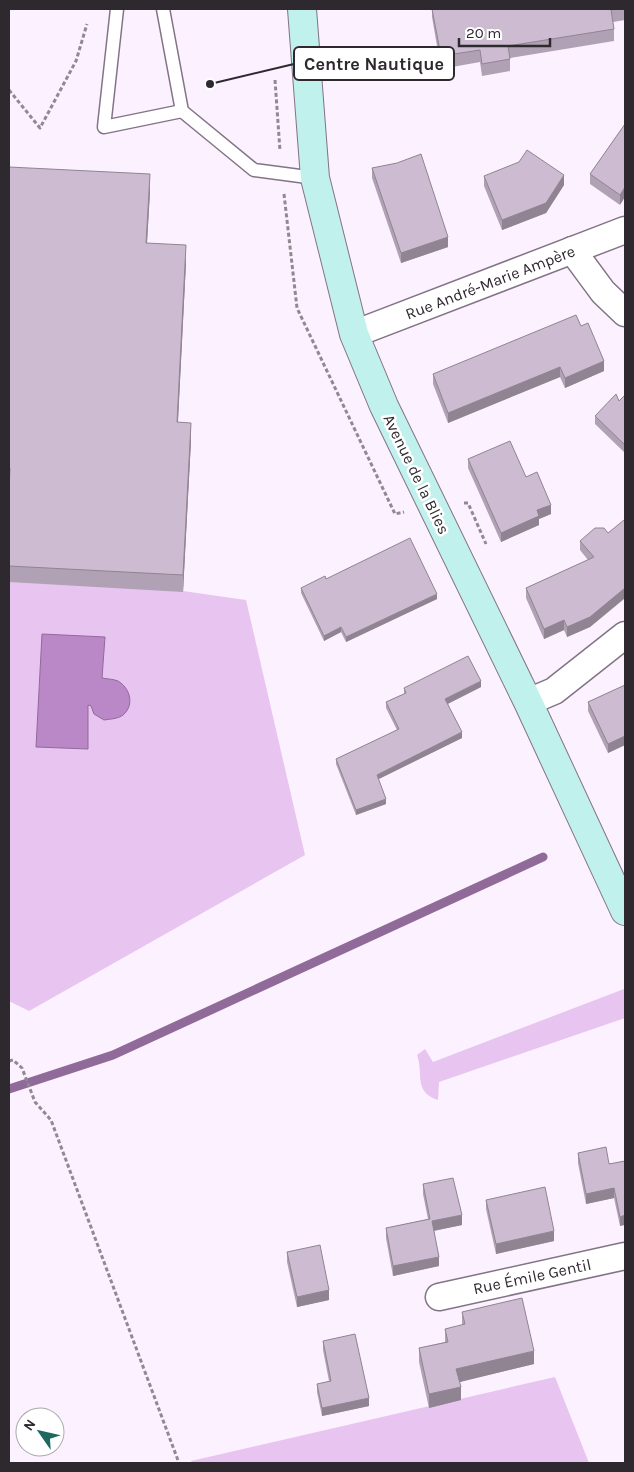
<svg xmlns="http://www.w3.org/2000/svg" width="634" height="1472" font-family="Karla,sans-serif">
<rect width="100%" height="100%" fill="#fcf1fe"/>
<g fill="#e8c4f0">
<polygon points="9,183 150,191 146,259 186,262 177,438 191,440 183,591 246,600 305,855 29,1011 9,1001"/>
<path d="M624,989L625,1018L439,1082L438,1100C413,1092 424,1074 417,1055L425,1049L433,1062Z"/>
<polygon points="555,1377 589,1463 192,1463 191,1461"/>
</g>
<path fill="#ba88c6" stroke="#906b99" d="M42,634L105,637L102,678C107,679 113,679 118,681C130,688 135,705 123,715C118,719 110,719 104,720L94,714L91,706L88,705V749L36,747Z"/>
<g fill="none" stroke-linecap="round" stroke-linejoin="round">
<polyline stroke="#906b99" stroke-width="9" points="9,1089 113,1055 543,857"/>
<g stroke="#837386" stroke-width="15">
<g id="service">
<polyline points="117,9 104,127 182,111"/>
<polyline points="163,9 182,111 254,170 315,178"/>
</g>
</g>
<g stroke="#837386" stroke-width="29">
<g id="minor">
<polyline points="572,250 603,292 625,313"/>
<polyline points="354,334 625,230"/>
<polyline points="528,702 554,691 625,635"/>
<polyline points="439,1297 625,1256"/>
</g>
</g>
<g stroke="#837386" stroke-width="30">
<polyline id="secondary" points="302,9 315,178 354,334 384,406 528,702 625,911"/>
</g>
<g stroke="#918992" stroke-width="3" stroke-dasharray="4 2.5" stroke-linecap="butt">
<polyline points="275,80 280,151"/>
<polyline points="9,90 40,128 76,61 87,24"/>
<polyline points="284,194 297,308 395,514 404,512"/>
<polyline points="464,503 468,503 486,544"/>
<polyline points="9,1061 13,1060 22,1068 35,1102 51,1120 179,1463"/>
</g>
<use href="#service" stroke="#fff" stroke-width="12"/>
<use href="#minor" stroke="#fff" stroke-width="26"/>
<use href="#secondary" stroke="#c0f1ed" stroke-width="28"/>
</g>
<g fill="#b0a2b4">
<polygon points="432,9 625,9 625,20 613,22 614,29 614,41 510,58 510,71 482,76 480,62 441,69 432,17"/>
<polygon points="625,124 620,205 590,184 590,174"/>
<polygon points="9,167 150,191 147,243 186,262 178,422 191,440 183,592 9,582"/>
<polygon points="372,168 448,247 401,263 372,178"/>
<polygon points="484,176 564,185 546,213 502,230 484,186"/>
<polygon points="581,326 604,371 565,388 560,377 448,423 433,384 433,374"/>
<polygon points="625,395 625,453 595,424 595,416 619,401"/>
<polygon points="468,459 526,477 551,514 539,519 539,525 501,542 468,468"/>
<polygon points="625,522 625,598 590,627 567,637 564,630 544,639 526,598 526,588 588,560 580,550 580,541 608,533"/>
<polygon points="326,579 437,599 346,642 341,632 324,641 301,593 301,588"/>
<polygon points="625,685 625,745 608,753 588,711 588,702"/>
<polygon points="481,687 448,704 462,738 378,779 386,804 356,815 336,764 336,759 397,730 386,708 386,702 404,694 404,688"/>
<polygon points="578,1153 609,1164 625,1161 620,1226 614,1198 586,1204 578,1163"/>
<polygon points="423,1184 462,1225 434,1231 439,1266 393,1276 386,1238 386,1228 428,1219 423,1194"/>
<polygon points="486,1200 554,1241 496,1254 486,1209"/>
<polygon points="287,1252 329,1300 297,1307 287,1262"/>
<polygon points="462,1312 534,1364 459,1382 461,1400 429,1408 419,1362 419,1348 445,1342 445,1329 462,1325"/>
<polygon points="323,1341 369,1406 322,1416 317,1392 317,1384 329,1381 323,1350"/>
</g>
<g fill="#908492">
<polygon points="150,174 150,191 146,259 146,243"/>
<polygon points="564,175 564,185 546,213 502,230 502,220"/>
<polygon points="625,187 625,197 620,205 620,195"/>
<polygon points="448,237 448,247 401,263 401,253"/>
<polygon points="186,245 186,262 177,439 177,422"/>
<polygon points="604,361 604,371 565,388 565,378"/>
<polygon points="560,367 560,377 448,423 448,413"/>
<polygon points="191,423 191,440 183,592 183,575"/>
<polygon points="551,505 551,514 539,519 539,525 501,542 501,533 537,510"/>
<polygon points="625,588 625,598 590,627 567,637 567,627"/>
<polygon points="437,594 437,599 346,642 346,637"/>
<polygon points="564,620 564,630 544,639 544,629"/>
<polygon points="341,627 341,632 324,641 324,636"/>
<polygon points="481,681 481,687 445,705 445,699"/>
<polygon points="462,732 462,738 377,780 377,775"/>
<polygon points="625,736 625,745 608,753 608,744"/>
<polygon points="386,799 386,804 356,815 356,810"/>
<polygon points="614,1188 614,1198 586,1204 586,1194"/>
<polygon points="462,1215 462,1225 432,1231 432,1221"/>
<polygon points="625,1215 625,1225 620,1226 620,1217"/>
<polygon points="554,1231 554,1241 496,1254 496,1244"/>
<polygon points="439,1257 439,1266 393,1276 393,1266"/>
<polygon points="329,1290 329,1300 297,1307 297,1297"/>
<polygon points="534,1351 534,1364 456,1383 456,1369"/>
<polygon points="461,1387 461,1400 429,1408 429,1394"/>
<polygon points="369,1398 369,1406 322,1416 322,1408"/>
</g>
<g fill="#cdbcd1" stroke="#908492">
<polygon points="432,9 619,9 611,10 614,29 508,46 510,59 482,64 480,50 441,56"/>
<polygon points="625,124 625,187 620,195 590,174"/>
<polygon points="527,150 564,175 546,203 502,220 484,176 519,162"/>
<polygon points="421,154 448,237 401,253 372,168 397,163"/>
<polygon points="9,167 150,174 146,243 186,245 177,422 191,423 183,575 9,566 9,488 10,468 9,468"/>
<polygon points="576,315 581,326 588,323 604,361 565,378 560,367 448,413 433,374"/>
<polygon points="616,394 619,401 625,395 625,445 595,416"/>
<polygon points="510,441 526,477 537,472 551,505 537,510 539,516 501,533 468,459"/>
<polygon points="624,520 625,522 625,588 590,617 567,627 564,620 544,629 526,588 594,557 580,541 595,528 604,528 608,533"/>
<polygon points="410,538 437,594 346,637 341,627 324,636 301,588 325,576 326,579"/>
<polygon points="468,656 481,681 445,699 462,732 377,775 386,799 356,810 336,759 399,729 386,702 406,693 404,688"/>
<polygon points="625,685 625,736 608,744 588,702"/>
<polygon points="606,1147 609,1164 625,1161 625,1215 620,1217 614,1188 586,1194 578,1153"/>
<polygon points="453,1178 462,1215 432,1221 439,1257 393,1266 386,1228 430,1219 423,1184"/>
<polygon points="545,1187 554,1231 496,1244 486,1200"/>
<polygon points="320,1245 329,1290 297,1297 287,1252"/>
<polygon points="522,1298 534,1351 456,1369 461,1387 429,1394 419,1348 448,1342 445,1329 465,1324 462,1312"/>
<polygon points="355,1334 369,1398 322,1408 317,1384 331,1381 323,1341"/>
</g>
<g text-anchor="middle" stroke-width="5" stroke-linejoin="round" paint-order="stroke">
<g font-size="16" fill="#2e282f" stroke="#fff">
<text transform="translate(490 282) rotate(-21)" y="6">Rue André-Marie Ampère</text>
<text transform="translate(417 474) rotate(64)" y="6">Avenue de la Blies</text>
<text transform="translate(532 1276) rotate(-12)" y="6">Rue Émile Gentil</text>
</g>
</g>
<path fill="none" stroke="#2e282f" stroke-width="2" d="M210 84L294 64"/>
<circle fill="#2e282f" stroke="#fff" stroke-width="2" cx="210" cy="84" r="5"/>
<rect fill="#fff" stroke="#2e282f" stroke-width="2" x="294" y="47" width="160" height="33" rx="5"/>
<g font-size="18" text-anchor="middle" font-weight="bold" fill="#2e282f">
<text x="374" y="70">Centre Nautique</text>
</g>
<rect width="634" height="1472" fill="none" stroke="#2e282f" stroke-width="20"/>
<g transform="translate(40 1432) rotate(304)"><circle r="24" fill="#ffffff" stroke="#aba9ac"/>
<path d="M0-4L9 19L0 12L-9 19Z" fill="#1e6862"/>
<text y="-8" font-size="14" font-weight="bold" text-anchor="middle" fill="#2e282f">N</text>
</g>
<path d="M459 38v8h91v-8" fill="none" stroke="#2e282f" stroke-width="2.5"/>
<text x="466" y="38" font-size="15" fill="#2e282f" stroke="#ffffff" stroke-width="4" paint-order="stroke">20 m</text>
</svg>
